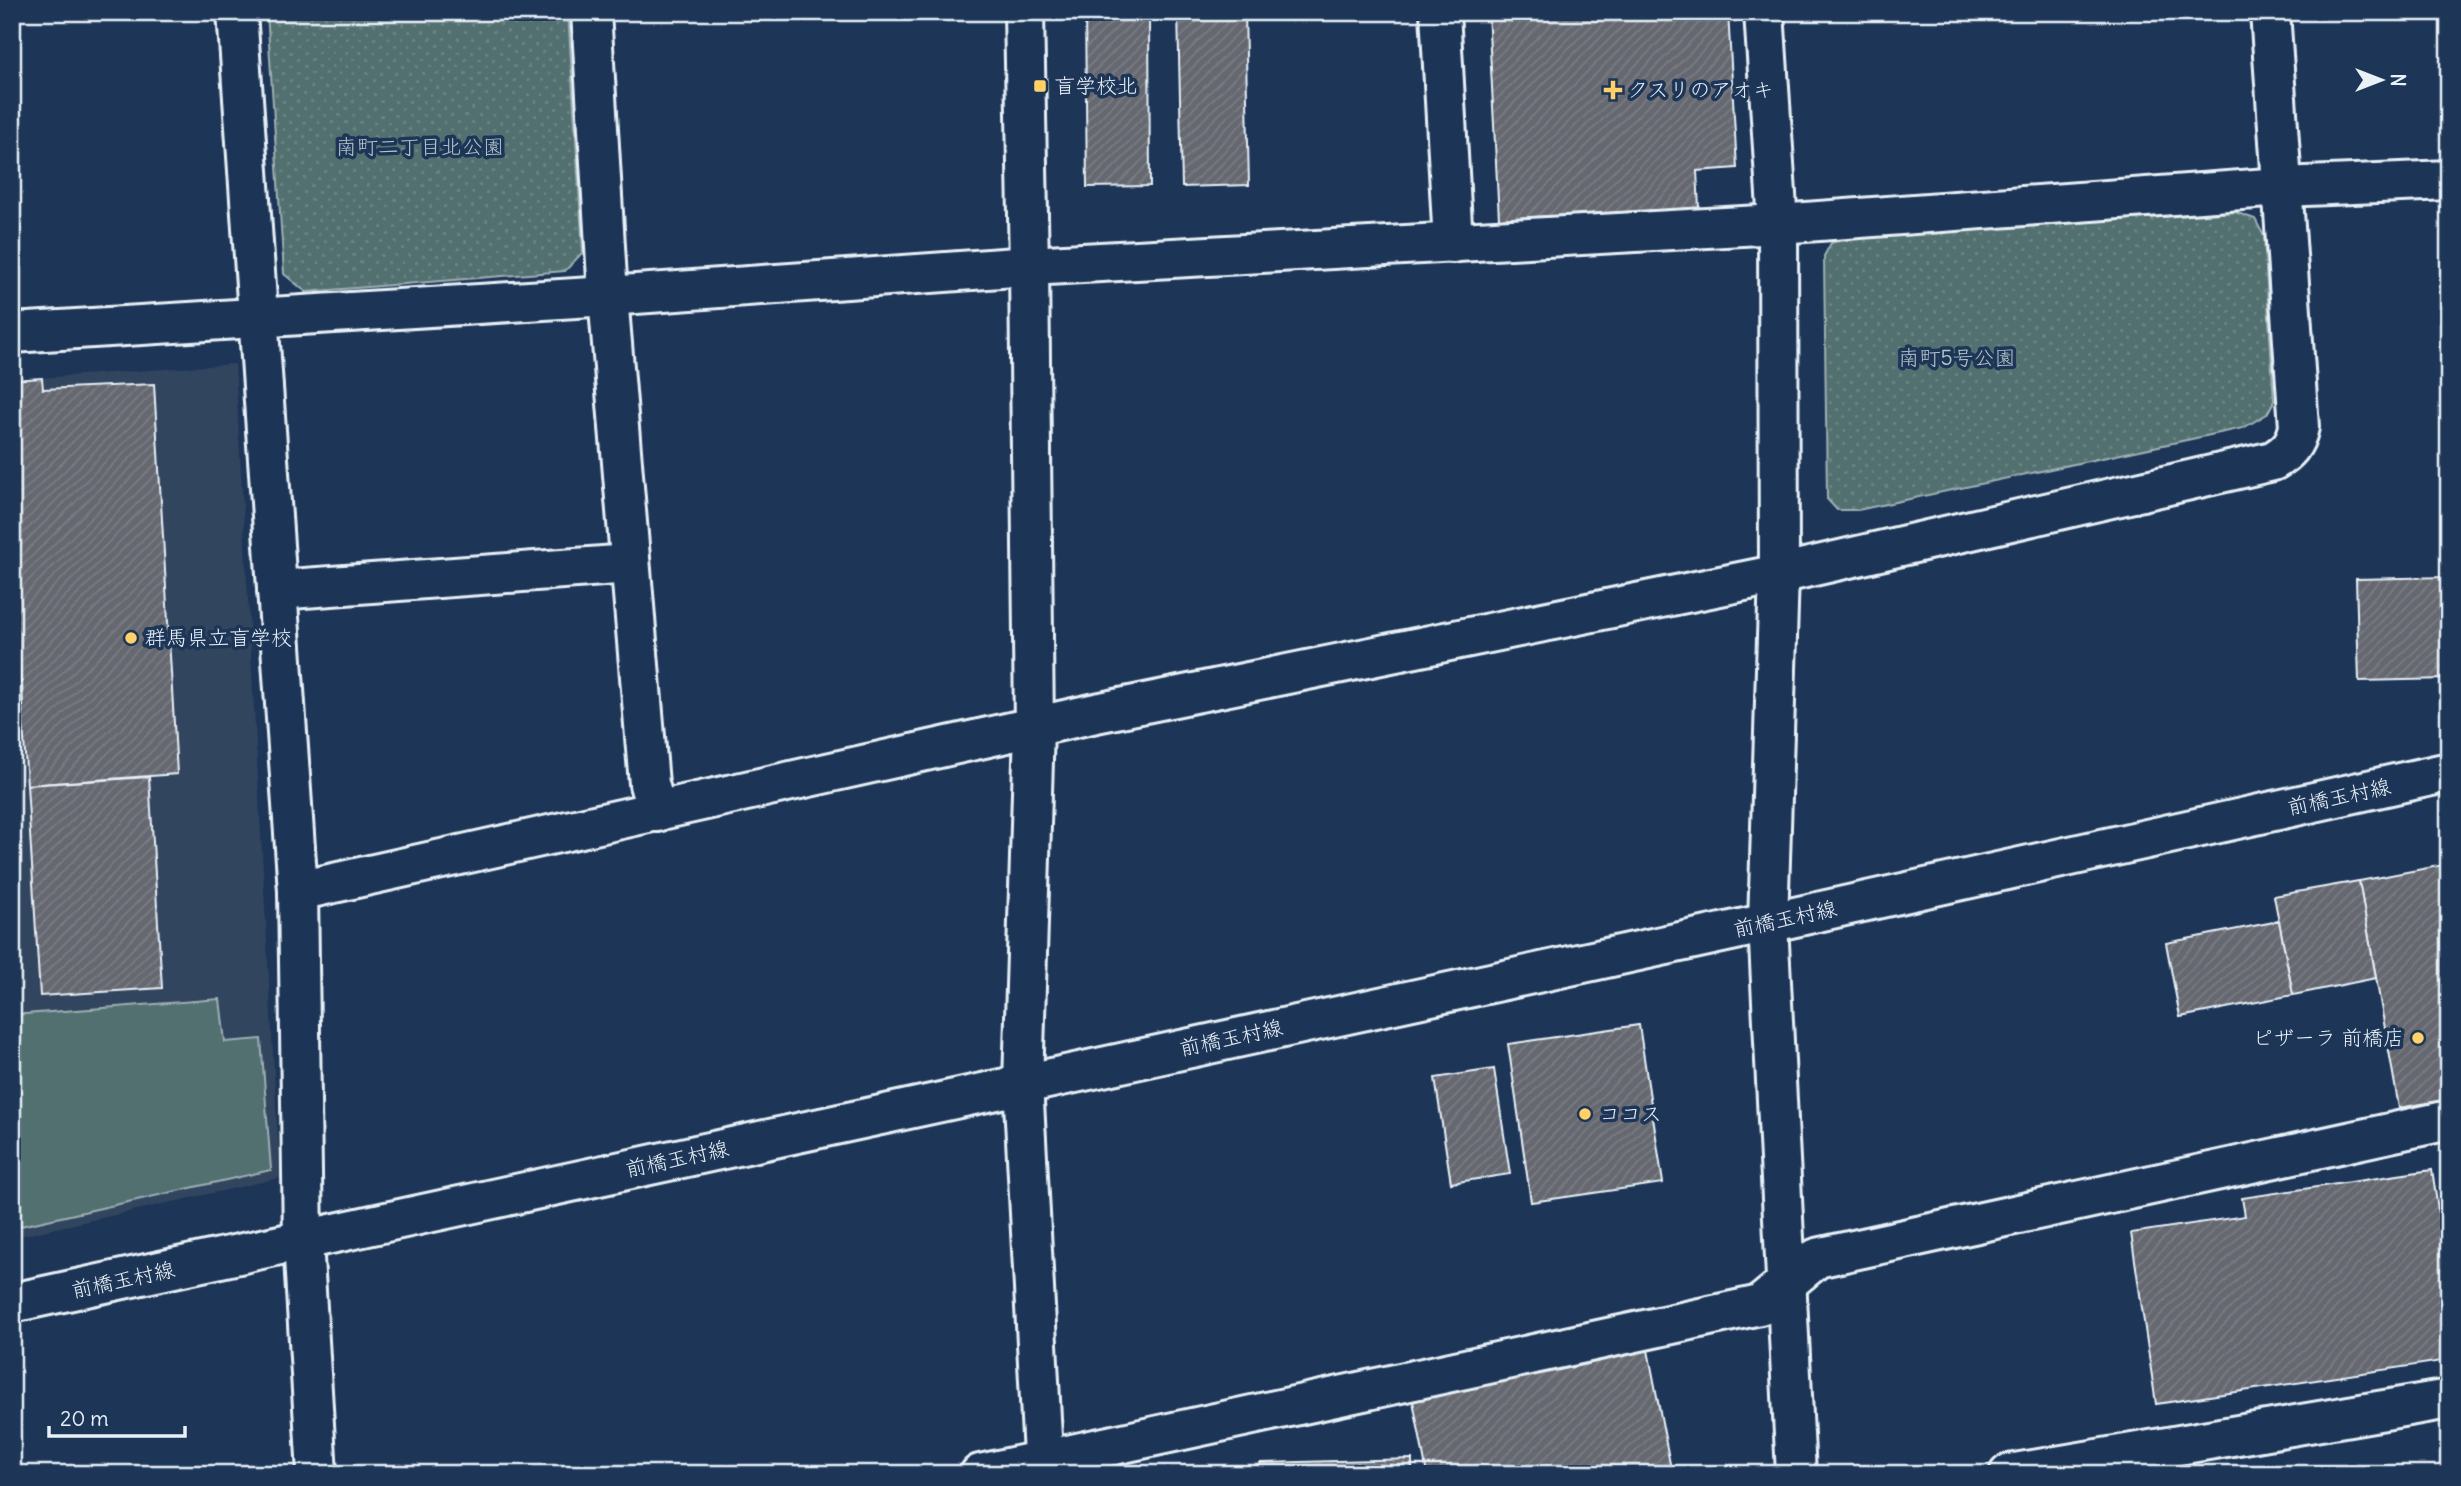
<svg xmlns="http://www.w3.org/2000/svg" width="2461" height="1486" font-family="Delius,'Klee One',sans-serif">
<defs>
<pattern id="park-dots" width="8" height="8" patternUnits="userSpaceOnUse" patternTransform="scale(1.75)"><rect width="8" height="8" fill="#53706f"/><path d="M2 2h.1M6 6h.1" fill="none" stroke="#6c8584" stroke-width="1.8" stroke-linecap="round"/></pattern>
<pattern id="building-hatch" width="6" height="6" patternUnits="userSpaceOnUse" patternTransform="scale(1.75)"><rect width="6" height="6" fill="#65676f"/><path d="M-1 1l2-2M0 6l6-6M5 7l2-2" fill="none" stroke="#7b7d84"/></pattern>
</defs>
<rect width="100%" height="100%" fill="#1d3557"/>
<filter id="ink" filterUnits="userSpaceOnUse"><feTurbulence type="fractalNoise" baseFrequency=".0143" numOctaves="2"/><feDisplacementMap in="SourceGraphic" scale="14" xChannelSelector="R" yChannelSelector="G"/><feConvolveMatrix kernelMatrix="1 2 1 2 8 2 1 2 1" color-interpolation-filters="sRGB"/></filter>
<g filter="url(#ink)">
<polygon fill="#33445e" points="235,364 280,1178 12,1238 12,380"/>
<polygon fill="#53706f" stroke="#9eb0b4" stroke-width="2" points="220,999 225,1042 261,1039 271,1170 12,1228 12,1015"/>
<g fill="url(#park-dots)" stroke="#9eb0b4" stroke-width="2">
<polygon points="267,12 568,12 583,252 565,271 306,292 284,274"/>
<polygon points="2235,212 2255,219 2264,236 2274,401 2267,414 2243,428 1858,510 1837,510 1827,499 1824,256 1831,243 1848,238"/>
</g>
<g fill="url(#building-hatch)" stroke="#e8f1f8" stroke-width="2">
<polygon points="1085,12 1149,12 1150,186 1087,187"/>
<polygon points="1178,12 1245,12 1249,185 1182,187"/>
<polygon points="1488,12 1728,12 1737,168 1697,171 1699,208 1499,219"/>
<polygon points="42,378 43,389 154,384 177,774 27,785 12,554 12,380"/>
<polygon points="2449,577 2449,679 2359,681 2356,579"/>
<polygon points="12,682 22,682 23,706 12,707"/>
<polygon points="149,777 162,988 40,996 27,785"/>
<polygon points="2449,864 2449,1099 2399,1108 2359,881"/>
<polygon points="2359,881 2376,978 2293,995 2274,896"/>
<polygon points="2279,921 2293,995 2180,1017 2166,943"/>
<polygon points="1639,1025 1663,1183 1531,1202 1508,1044"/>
<polygon points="1494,1069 1510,1174 1451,1183 1435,1078"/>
<polygon points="2432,1170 2449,1282 2449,1360 2156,1404 2131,1233 2245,1216 2242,1198"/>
<polygon points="1648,1350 1672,1474 1427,1474 1412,1396"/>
<polygon points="1412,1459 1412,1474 1260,1474 1260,1463"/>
</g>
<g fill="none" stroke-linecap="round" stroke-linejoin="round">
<g stroke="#e8f1f8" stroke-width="44">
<g id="minor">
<polyline points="237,12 298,891 303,1241 317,1474"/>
<polyline points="591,12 608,296 649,784 657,812"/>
<polyline points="1024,12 1029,266 1034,728 1023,1083 1044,1474"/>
<polyline points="1440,12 1453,243"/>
<polyline points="1764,12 1778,224 1779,574 1768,923 1796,1474"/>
<polyline points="12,333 608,296 1029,266 1778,224 2282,187 2449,180"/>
<polyline points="277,590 630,564"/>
<path d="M298,891L1096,713L1779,574L2273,461C2288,452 2295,445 2299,427L2270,12"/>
<polyline points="980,1474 1760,1305 1817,1258 2449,1120"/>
<polyline points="2009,1474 2449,1399"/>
</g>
</g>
<g stroke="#e8f1f8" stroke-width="44">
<polyline id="major" points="12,1303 1768,923 2449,772"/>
</g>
<use href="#minor" stroke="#1d3557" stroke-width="38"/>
<use href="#major" stroke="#1d3557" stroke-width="38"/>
</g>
</g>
<g fill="#ffd166" stroke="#1d3557" stroke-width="2.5">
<rect x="1033" y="79" width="14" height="14" rx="3.5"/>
<path d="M1609.5 79.5h7v7h7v7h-7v7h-7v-7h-7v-7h7z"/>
<circle cx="131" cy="638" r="7"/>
<circle cx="2418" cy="1038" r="7"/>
<circle cx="1585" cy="1114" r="7"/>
</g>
<g text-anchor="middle" stroke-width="7" stroke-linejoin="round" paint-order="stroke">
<g font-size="21" fill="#e8f1f8" stroke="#1d3557" text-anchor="start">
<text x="1054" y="93">盲学校北</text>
<text x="1627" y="97">クスリのアオキ</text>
<text x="145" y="645">群馬県立盲学校</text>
<text x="2404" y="1045" text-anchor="end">ピザーラ 前橋店</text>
<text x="1599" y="1121">ココス</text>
</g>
<g font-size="21" fill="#b4c4c8" stroke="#1d3557">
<text x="420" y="154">南町二丁目北公園</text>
<text x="1957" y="365">南町5号公園</text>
</g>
<g font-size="21" fill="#e8f1f8" stroke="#1d3557">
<text transform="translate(2339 797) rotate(-12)" y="7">前橋玉村線</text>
<text transform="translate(1785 919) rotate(-12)" y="7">前橋玉村線</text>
<text transform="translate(1231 1038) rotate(-12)" y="7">前橋玉村線</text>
<text transform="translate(677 1159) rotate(-12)" y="7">前橋玉村線</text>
<text transform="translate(123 1280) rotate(-12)" y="7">前橋玉村線</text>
</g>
</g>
<rect width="2461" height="1486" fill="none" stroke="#1d3557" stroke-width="42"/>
<rect x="21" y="21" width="2419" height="1444" fill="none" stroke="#e8f1f8" stroke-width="2.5" filter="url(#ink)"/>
<g transform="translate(2381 80) rotate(90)" stroke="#1d3557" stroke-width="5" paint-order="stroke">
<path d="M0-5L12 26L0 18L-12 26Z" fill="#e8f1f8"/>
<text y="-10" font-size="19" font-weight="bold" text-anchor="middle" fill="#e8f1f8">N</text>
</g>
<path d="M49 1426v10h136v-10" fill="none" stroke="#e8f1f8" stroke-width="3.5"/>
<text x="60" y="1426" font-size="21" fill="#e8f1f8" stroke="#1d3557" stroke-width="5" paint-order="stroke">20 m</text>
</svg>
